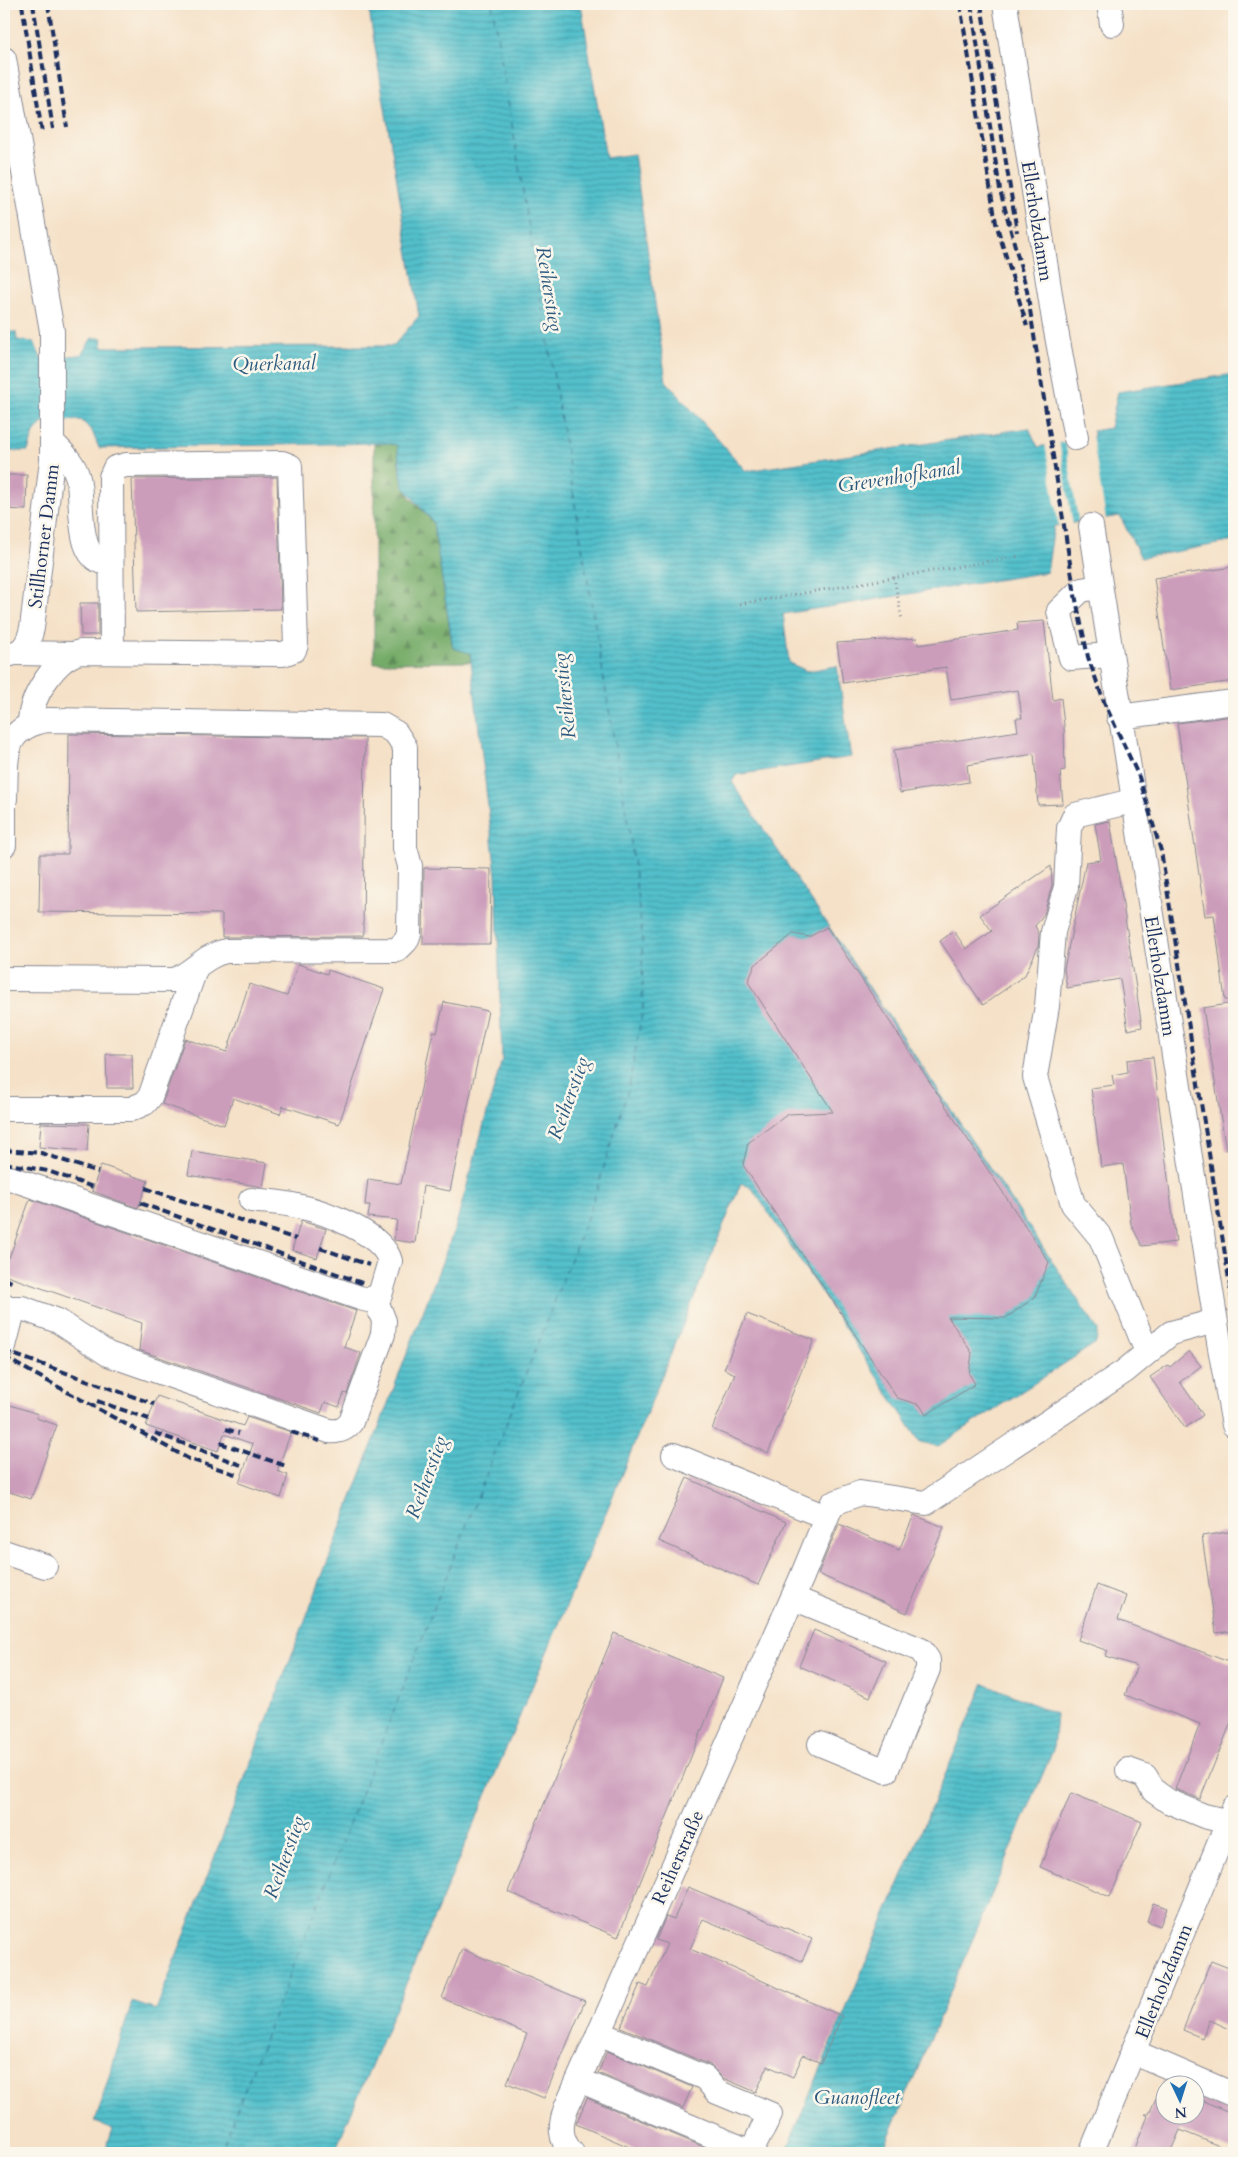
<svg xmlns="http://www.w3.org/2000/svg" width="1238" height="2157" font-family="Cardo,serif">
<defs>
<pattern id="forest-firs" width="22" height="20" patternUnits="userSpaceOnUse" patternTransform="scale(1.25)"><rect width="22" height="20" fill="#75ab68"/><path d="M5 1l3.5 6h-7zM16 11l3.5 6h-7z" fill="#5f8c59"/></pattern>
<pattern id="water-rules" width="6" height="5" patternUnits="userSpaceOnUse" patternTransform="scale(1.25)"><rect width="6" height="5" fill="#53c0cb"/><path d="M0 2.5h6" fill="none" stroke="#449ca8"/></pattern>
</defs>
<rect width="100%" height="100%" fill="#fbf7ec"/>
<filter id="ink" filterUnits="userSpaceOnUse"><feTurbulence type="fractalNoise" baseFrequency=".02" numOctaves="2"/><feDisplacementMap in="SourceGraphic" scale="10" xChannelSelector="R" yChannelSelector="G"/><feConvolveMatrix kernelMatrix="1 2 1 2 8 2 1 2 1" color-interpolation-filters="sRGB"/></filter>
<filter id="wash" filterUnits="userSpaceOnUse"><feTurbulence type="fractalNoise" baseFrequency=".0096" numOctaves="4" result="noise"/><feDisplacementMap in="SourceGraphic" scale="20" xChannelSelector="R" yChannelSelector="G"/><feGaussianBlur stdDeviation="1.12" result="paint"/><feColorMatrix in="noise" values="0 0 0 0 0 0 0 0 0 0 0 0 0 0 0 0 0 1.4 0 .05"/><feComposite in="paint" operator="in"/></filter>
<g filter="url(#wash)">
<rect width="100%" height="100%" fill="#f5e1c7"/>
<polygon fill="url(#forest-firs)" stroke="#486d63" points="385,443 398,445 399,467 409,496 433,522 453,648 470,653 472,662 374,663 374,444"/>
<g fill="url(#water-rules)" stroke="#377894">
<polygon points="368,4 581,4 606,158 634,154 666,381 746,471 1029,428 1038,447 1094,437 1093,431 1110,428 1118,392 1234,374 1234,541 1141,558 1120,516 1054,526 1047,572 783,614 789,663 807,671 837,666 851,757 736,775 732,782 1098,1330 1096,1343 938,1446 920,1442 752,1188 741,1183 598,1532 334,2153 104,2153 113,2129 95,2122 132,2002 156,2010 455,1228 502,1059 496,875 470,653 453,648 433,522 403,486 397,445 385,443 99,448 92,431 81,420 43,422 34,433 28,451 4,451 4,332 16,332 17,340 34,342 41,358 81,355 92,338 102,338 102,347 393,346 419,316"/>
<polygon points="984,1683 1056,1714 1053,1750 882,2153 785,2153"/>
</g>
<g fill="#f5e1c7">
<polygon points="1092,435 1106,520 1079,525 1065,440"/>
<polygon points="1059,441 1073,526 1059,528 1045,443"/>
</g>
<g fill="none" stroke-linecap="round" stroke-linejoin="round">
<polyline stroke="#2c5a7f" stroke-width="1" stroke-dasharray="6 5" stroke-linecap="butt" points="220,2153 591,1208 629,1087 643,1008 642,935 631,842 492,4"/>
</g>
<g id="blocks">
<g fill="#cc9dbb">
<polygon points="4,475 27,475 26,510 4,509"/>
<polygon points="277,477 281,609 136,612 132,479"/>
<polygon points="1234,567 1234,681 1170,690 1154,578"/>
<polygon points="80,603 98,603 98,635 81,635"/>
<polygon points="1044,621 1053,700 1061,698 1064,725 1065,770 1060,771 1063,804 1038,805 1034,754 967,765 969,782 900,793 894,750 1018,731 1016,718 1022,718 1018,690 951,700 946,667 843,683 837,643 917,638 918,645 1018,630 1017,623"/>
<polygon points="1234,716 1234,1000 1225,1000 1214,915 1205,916 1177,723"/>
<polygon points="69,734 365,738 363,936 222,937 222,914 39,912 40,854 68,854"/>
<polygon points="1110,821 1142,1027 1128,1030 1120,979 1067,988 1064,969 1086,862 1101,860 1095,824"/>
<polygon points="1051,866 1052,885 1044,914 1035,926 1039,934 1038,947 1025,975 983,1005 940,941 954,931 966,949 992,931 980,915"/>
<polygon points="424,868 491,869 490,944 423,944"/>
<polygon points="827,927 1049,1262 1035,1297 1006,1318 948,1317 972,1353 969,1374 975,1384 926,1415 920,1405 897,1398 743,1165 748,1143 788,1114 833,1112 748,982 755,965 793,934 809,937"/>
<polygon points="298,964 327,974 328,970 384,989 339,1124 283,1106 280,1114 233,1098 224,1125 162,1104 185,1039 227,1052 249,984 287,996"/>
<polygon points="444,1002 488,1011 450,1191 423,1186 415,1243 394,1240 397,1220 368,1217 370,1205 365,1205 368,1179 401,1184 433,1032 437,1033"/>
<polygon points="1234,1003 1234,1149 1226,1150 1203,1008"/>
<polygon points="106,1054 132,1054 133,1088 107,1088"/>
<polygon points="1153,1057 1176,1242 1142,1246 1131,1224 1123,1164 1101,1167 1091,1088 1114,1085 1112,1075 1128,1072 1127,1060"/>
<polygon points="41,1123 89,1124 87,1151 39,1147"/>
<polygon points="192,1151 267,1163 263,1187 188,1175"/>
<polygon points="101,1165 148,1181 138,1208 92,1191"/>
<polygon points="30,1199 356,1311 344,1347 361,1353 347,1394 344,1393 339,1407 325,1402 321,1413 139,1350 142,1323 4,1275 4,1256 9,1258"/>
<polygon points="301,1221 326,1229 317,1258 292,1250"/>
<polygon points="747,1314 814,1340 768,1453 712,1429 735,1374 724,1369"/>
<polygon points="1189,1351 1201,1366 1180,1382 1203,1415 1185,1428 1150,1377 1168,1365 1170,1367"/>
<polygon points="157,1396 243,1426 247,1417 291,1432 277,1471 288,1475 281,1498 239,1483 253,1444 224,1434 218,1451 146,1426"/>
<polygon points="4,1403 38,1414 36,1418 57,1425 31,1499 4,1490"/>
<polygon points="687,1478 786,1522 758,1585 659,1541"/>
<polygon points="914,1515 944,1527 907,1613 818,1574 839,1524 899,1550"/>
<polygon points="1234,1531 1234,1631 1216,1633 1202,1536"/>
<polygon points="1097,1585 1126,1596 1118,1620 1234,1664 1234,1715 1200,1799 1175,1789 1200,1724 1125,1695 1137,1666 1105,1656 1108,1651 1078,1640"/>
<polygon points="814,1630 886,1661 870,1697 799,1666"/>
<polygon points="614,1633 723,1678 618,1937 508,1892"/>
<polygon points="1071,1793 1142,1822 1110,1897 1040,1867"/>
<polygon points="688,1887 812,1939 802,1961 703,1919 690,1949 842,2016 821,2063 803,2055 793,2077 768,2066 756,2092 723,2078 710,2065 621,2027 640,1984 648,1987 667,1944 656,1940 666,1916 674,1919"/>
<polygon points="1153,1903 1167,1908 1160,1926 1147,1921"/>
<polygon points="462,1949 585,2001 544,2098 507,2083 527,2034 442,1998"/>
<polygon points="1211,1961 1234,1970 1234,2031 1210,2020 1202,2038 1183,2030"/>
<polygon points="607,2051 692,2087 683,2108 598,2073"/>
<polygon points="1164,2080 1166,2114 1196,2114 1196,2098 1234,2114 1234,2152 1180,2130 1170,2153 1133,2153 1148,2116 1145,2114 1149,2114"/>
<polygon points="587,2098 718,2153 643,2153 576,2124"/>
</g>
</g>
</g>
<g filter="url(#ink)">
<use href="#blocks" fill-opacity="0" stroke="#888892" stroke-width="1"/>
<g fill="none" stroke-linecap="round" stroke-linejoin="round">
<g stroke="#888892" stroke-width="26">
<g id="minor">
<polyline points="1005,4 1054,320 1076,438"/>
<polyline points="1109,4 1112,24"/>
<path d="M4,59L52,331V460L32,628C28,645 23,654 4,655"/>
<path d="M53,443C64,454 74,463 78,478C84,504 74,564 111,563"/>
<polyline points="1091,526 1219,1342 1234,1425"/>
<polyline points="1100,587 1081,590 1059,611 1071,658 1110,655"/>
<polyline points="17,653 72,654"/>
<polyline points="1119,717 1234,702"/>
<path d="M30,723C30,698 55,658 80,652L283,654L294,650L296,645L290,466L282,463L126,465L115,468L111,477L112,652"/>
<polyline points="4,798 4,845"/>
<polyline points="1132,801 1075,815 1069,828 1066,887 1053,932 1047,1006 1035,1077 1073,1204 1101,1238 1147,1352"/>
<path d="M4,979L175,980C194,971 206,955 226,951L397,950L406,941L409,934L410,866L405,848V747L396,733L382,725L47,720C0,729 7,757 5,799"/>
<polyline points="4,1109 131,1109 145,1103 150,1097 196,967"/>
<path d="M4,1176L360,1298L368,1300L380,1295L390,1261C383,1233 323,1211 297,1206C282,1202 267,1202 251,1200"/>
<polyline points="4,1305 12,1315 4,1346"/>
<path d="M9,1308H22L58,1321L108,1354L329,1431C339,1432 345,1430 351,1422L383,1334L384,1321L375,1298"/>
<polyline points="674,1455 826,1517"/>
<polyline points="4,1552 45,1566"/>
<polyline points="793,1598 921,1650 928,1660 928,1669 886,1771 820,1744"/>
<polyline points="1128,1770 1145,1776 1154,1791 1168,1801 1204,1816 1234,1823"/>
<polyline points="1134,2052 1234,2095"/>
<polyline points="579,2080 751,2152 770,2114 717,2092 705,2078 599,2033"/>
<path d="M572,2153C559,2139 560,2125 566,2108L801,1579L832,1504L860,1493L926,1503L1125,1371L1171,1333L1215,1321"/>
<polyline points="1091,2153 1234,1808"/>
</g>
</g>
<g stroke="#888892" stroke-width="3" stroke-dasharray="1 4" stroke-linecap="butt">
<polyline points="894,577 902,620"/>
<polyline points="740,604 1020,556"/>
</g>
<use href="#minor" stroke="#fff" stroke-width="24"/>
<g stroke="#1b2f5e" stroke-width="4" stroke-dasharray="8 4" stroke-linecap="butt">
<polyline points="22,4 42,133"/>
<polyline points="33,4 53,129"/>
<polyline points="48,4 67,127"/>
<polyline points="960,4 996,223 1027,326"/>
<polyline points="971,4 1000,190 1027,291 1075,595 1088,657 1104,702 1139,777 1161,851 1234,1311"/>
<polyline points="981,4 1017,232"/>
<polyline points="4,1150 41,1153 98,1172"/>
<polyline points="4,1163 48,1171 93,1187"/>
<polyline points="145,1188 296,1239"/>
<polyline points="140,1203 362,1283"/>
<polyline points="320,1248 369,1265"/>
<polyline points="4,1279 12,1282"/>
<polyline points="4,1294 7,1296"/>
<polyline points="4,1351 154,1404"/>
<polyline points="4,1357 189,1459 238,1475"/>
<polyline points="97,1401 149,1419"/>
<polyline points="226,1429 239,1433"/>
<polyline points="291,1432 320,1441"/>
<polyline points="155,1433 241,1465"/>
<polyline points="220,1443 286,1466"/>
</g>
</g>
</g>
<g text-anchor="middle" stroke-width="5" stroke-linejoin="round" paint-order="stroke">
<g font-size="19" fill="#1b2f5e" stroke="#fbf7ec">
<text transform="translate(1038 221) rotate(81)" y="7">Ellerholzdamm</text>
<text transform="translate(43 536) rotate(-83)" y="7">Stillhorner Damm</text>
<text transform="translate(1161 976) rotate(81)" y="7">Ellerholzdamm</text>
<text transform="translate(677 1857) rotate(-66)" y="7">Reiherstraße</text>
<text transform="translate(1163 1981) rotate(-68)" y="7">Ellerholzdamm</text>
</g>
<g font-size="20" font-style="italic" fill="#2c5a7f" stroke="#fbf7ec">
<text transform="translate(550 289) rotate(81)" y="7">Reiherstieg</text>
<text transform="translate(274 363) rotate(-1)" y="7">Querkanal</text>
<text transform="translate(899 476) rotate(-9)" y="7">Grevenhofkanal</text>
<text transform="translate(564 696) rotate(-96)" y="7">Reiherstieg</text>
<text transform="translate(568 1098) rotate(-70)" y="7">Reiherstieg</text>
<text transform="translate(426 1477) rotate(-70)" y="7">Reiherstieg</text>
<text transform="translate(284 1857) rotate(-70)" y="7">Reiherstieg</text>
<text x="857" y="2104">Guanofleet</text>
</g>
</g>
<rect width="1238" height="2157" fill="none" stroke="#fbf7ec" stroke-width="20"/>
<g transform="translate(1180 2100) rotate(176)"><circle r="24" fill="#fbf7ec" stroke="#a1a7b3"/>
<path d="M0-4L9 19L0 12L-9 19Z" fill="#1f6fb2"/>
<text y="-8" font-size="14" font-weight="bold" text-anchor="middle" fill="#1b2f5e">N</text>
</g>
</svg>
